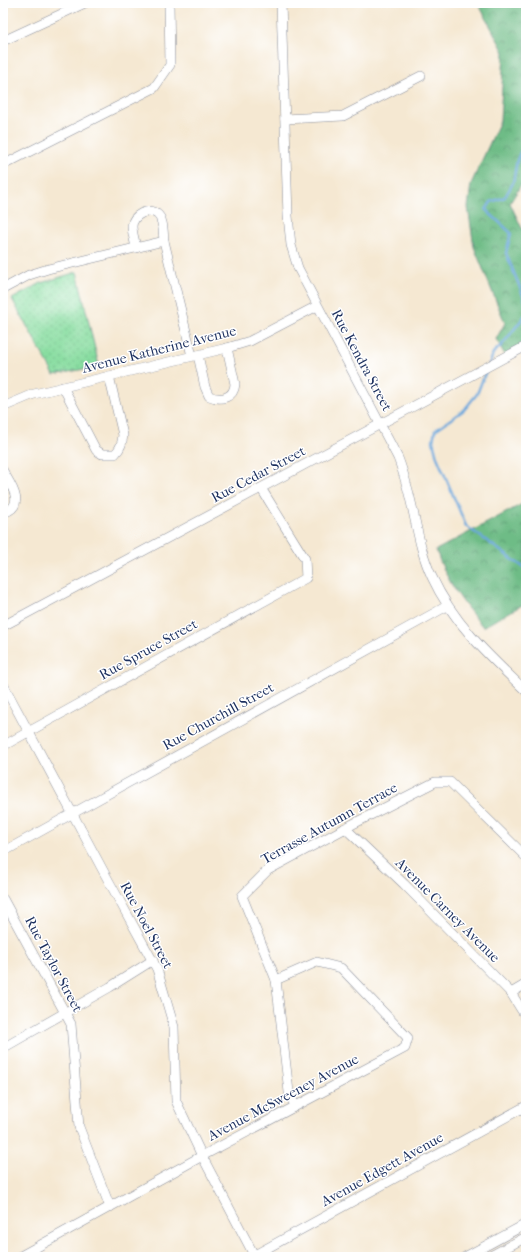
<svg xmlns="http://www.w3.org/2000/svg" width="529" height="1260" font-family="'IM FELL French Canon',serif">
<defs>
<pattern id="green-dots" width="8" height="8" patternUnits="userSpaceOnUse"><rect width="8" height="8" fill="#88dda0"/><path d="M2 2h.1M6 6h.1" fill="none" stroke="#75be8c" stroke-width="1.8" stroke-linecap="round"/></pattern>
<pattern id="forest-crowns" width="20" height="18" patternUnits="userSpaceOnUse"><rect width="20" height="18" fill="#6ebc86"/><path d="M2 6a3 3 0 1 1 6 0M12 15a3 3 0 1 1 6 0" fill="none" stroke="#5a9971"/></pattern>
</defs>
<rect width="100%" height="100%" fill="#fff"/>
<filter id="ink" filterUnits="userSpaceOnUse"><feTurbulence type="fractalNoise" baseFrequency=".025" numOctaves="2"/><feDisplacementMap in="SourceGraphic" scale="8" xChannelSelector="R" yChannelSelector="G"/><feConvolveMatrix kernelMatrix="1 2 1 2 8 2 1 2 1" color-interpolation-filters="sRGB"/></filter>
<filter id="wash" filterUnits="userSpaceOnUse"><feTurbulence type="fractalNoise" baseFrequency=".012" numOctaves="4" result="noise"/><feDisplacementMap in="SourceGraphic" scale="16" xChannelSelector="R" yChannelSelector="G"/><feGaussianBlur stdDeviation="0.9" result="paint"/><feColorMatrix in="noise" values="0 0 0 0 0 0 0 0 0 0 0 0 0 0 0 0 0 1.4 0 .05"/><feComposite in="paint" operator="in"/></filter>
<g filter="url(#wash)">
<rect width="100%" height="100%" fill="#f5e8d2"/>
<polygon fill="url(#green-dots)" stroke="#52867f" points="77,272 99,366 54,375 12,299 41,283"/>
<g fill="url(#forest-crowns)" stroke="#447672">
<polygon points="478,3 526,3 526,177 510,203 526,237 526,346 506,357 496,339 505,323 474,247 468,207 471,184 500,121 504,52"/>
<path d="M526,502V603L483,627C464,605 445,579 436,550Z"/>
</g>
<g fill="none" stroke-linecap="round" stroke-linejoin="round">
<g stroke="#6ca8dd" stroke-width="2.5">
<polyline points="526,139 517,160 513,183 505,197 491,202 486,210 511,233 506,253 525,300 526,307"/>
<polyline points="490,363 493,353 502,345 526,314"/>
<polyline points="486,371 477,394 464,410 435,430 433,441 437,457 466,526 526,569"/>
</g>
</g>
</g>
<g filter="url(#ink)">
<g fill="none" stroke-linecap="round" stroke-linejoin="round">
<g stroke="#888c98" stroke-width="10">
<g id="minor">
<path d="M281,3L288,216L291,245L298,268L398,458C402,468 405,479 408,490C416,519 419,550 432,577C453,623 490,657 526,691"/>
<polyline points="3,41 85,3"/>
<polyline points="285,119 343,116 421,76"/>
<polyline points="3,165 154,88 170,65 169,3"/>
<path d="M136,248C135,241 132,233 132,226C133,215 148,207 157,214C164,219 163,233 164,241"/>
<polyline points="3,289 29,275 48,269 164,241 192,356"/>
<path d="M198,355L205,387L209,396C221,401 234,398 235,384L227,348"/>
<path d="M63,387L96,450L102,454H115C121,448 122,443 123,435L109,376"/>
<polyline points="3,407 34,394 227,348 250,341 317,306"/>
<path d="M3,471C11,485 27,506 3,513"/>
<polyline points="3,626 526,346"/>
<polyline points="3,684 106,876 157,969 174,1027 176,1101 202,1156 255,1257"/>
<polyline points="3,746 306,578 305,559 261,488"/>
<polyline points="345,828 404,884 511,993 526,1017"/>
<polyline points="3,852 447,606"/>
<polyline points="3,899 71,1024 79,1127 110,1207"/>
<polyline points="511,993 526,984"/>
<polyline points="3,1048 110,987 153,960"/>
<polyline points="295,1106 289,1092 276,980 242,896 268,870 353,824 435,782 450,782 526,857"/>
<polyline points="19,1257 202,1156 405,1048 408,1038 341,968 317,962 276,980"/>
<polyline points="251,1257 526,1106"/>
<polyline points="465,1257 526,1224"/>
<polyline points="489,1257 526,1237"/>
</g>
</g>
<use href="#minor" stroke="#fff" stroke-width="9"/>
</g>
</g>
<g text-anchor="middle" stroke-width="3" stroke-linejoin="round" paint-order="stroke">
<g font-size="14" fill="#1b2f5e" stroke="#fff">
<text transform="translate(159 349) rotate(-14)" y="5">Avenue Katherine Avenue</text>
<text transform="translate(362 360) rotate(62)" y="5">Rue Kendra Street</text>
<text transform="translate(258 474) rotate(-28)" y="5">Rue Cedar Street</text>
<text transform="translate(148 649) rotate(-29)" y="5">Rue Spruce Street</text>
<text transform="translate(218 716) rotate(-29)" y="5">Rue Churchill Street</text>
<text transform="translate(329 823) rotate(-29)" y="5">Terrasse Autumn Terrace</text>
<text transform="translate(448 910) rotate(45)" y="5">Avenue Carney Avenue</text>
<text transform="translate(147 925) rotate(62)" y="5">Rue Noel Street</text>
<text transform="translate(54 964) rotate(62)" y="5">Rue Taylor Street</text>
<text transform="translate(283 1097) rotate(-28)" y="5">Avenue McSweeney Avenue</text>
<text transform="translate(382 1169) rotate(-29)" y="5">Avenue Edgett Avenue</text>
</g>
</g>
<rect width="529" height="1260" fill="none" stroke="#fff" stroke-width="16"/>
</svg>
